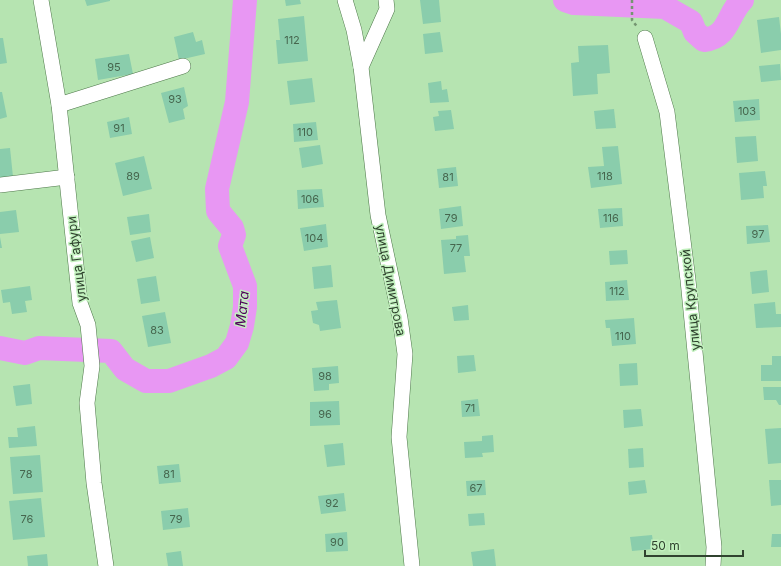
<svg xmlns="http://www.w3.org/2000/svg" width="781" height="566" font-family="Inter,sans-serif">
<rect width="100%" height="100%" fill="#b6e4b1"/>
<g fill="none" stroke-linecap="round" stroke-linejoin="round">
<g stroke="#e897f3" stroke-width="24">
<path d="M565,0L574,3L665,7L691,22L695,32L704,40C729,37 727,15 742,0"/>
<polyline points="0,348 25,353 39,348 111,351 125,369 146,381 169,381 211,366 226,358 237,343 242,326 245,307 245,286 230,246 234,235 232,228 218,211 217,189 237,102 245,0"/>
</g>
</g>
<g fill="#8acdac">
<polygon points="85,0 110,0 110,1 87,6"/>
<polygon points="285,0 300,0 301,4 286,6"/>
<polygon points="420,0 439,0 441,22 423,24"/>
<polygon points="304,16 308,61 278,64 276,40 280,40 278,19"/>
<polygon points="779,17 781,34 781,50 761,53 757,20"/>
<polygon points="193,32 196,42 202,40 205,54 179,60 174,37"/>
<polygon points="440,32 443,52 425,54 423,34"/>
<polygon points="0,38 3,38 7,63 0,64"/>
<polygon points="608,45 610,73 597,74 598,94 573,96 571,63 579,62 578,46"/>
<polygon points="129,54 133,74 98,80 95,59"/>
<polygon points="780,64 781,80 761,82 759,66"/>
<polygon points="312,78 315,102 290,105 287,81"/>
<polygon points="441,81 442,90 447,89 449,102 430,103 428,83"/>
<polygon points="184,87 188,106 183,109 185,119 169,123 161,93"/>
<polygon points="0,92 2,92 7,117 0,119"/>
<polygon points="759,99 760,120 735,122 733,101"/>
<polygon points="614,109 616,128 596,129 594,111"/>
<polygon points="451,110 454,129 435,131 433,117 439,116 438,111"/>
<polygon points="129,117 132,134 110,138 107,122"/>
<polygon points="316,122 318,140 294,142 293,124"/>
<polygon points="756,136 758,161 737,163 735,137"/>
<polygon points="320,145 323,164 302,168 299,148"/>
<polygon points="618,146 622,184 591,188 588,167 604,166 602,147"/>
<polygon points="10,148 13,177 0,178 0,149"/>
<polygon points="144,156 152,189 123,196 115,163"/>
<polygon points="456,167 458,186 439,188 437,169"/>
<polygon points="765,171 767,186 763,186 764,198 741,200 739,173"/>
<polygon points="322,189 324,207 298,209 297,190"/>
<polygon points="461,206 463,226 441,229 439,209"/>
<polygon points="622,208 623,226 600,228 598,209"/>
<polygon points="16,210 19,232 0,234 0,212"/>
<polygon points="149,214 151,232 130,235 127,217"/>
<polygon points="326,224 328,247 304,251 300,228"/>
<polygon points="768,225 770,242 747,244 746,226"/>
<polygon points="468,235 470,256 464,256 466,272 444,274 441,240 456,239 456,236"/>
<polygon points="0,237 2,248 0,248"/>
<polygon points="150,237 154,258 136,262 131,241"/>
<polygon points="627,250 628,264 610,265 609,251"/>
<polygon points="331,265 333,287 314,289 312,267"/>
<polygon points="767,270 769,292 752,294 750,272"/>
<polygon points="156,276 160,301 141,304 137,279"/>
<polygon points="627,280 629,300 606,301 605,282"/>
<polygon points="30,286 32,300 25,301 27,312 12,314 10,302 3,303 1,290"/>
<polygon points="337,300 341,328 320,331 319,325 313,323 311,311 318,310 316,302"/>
<polygon points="775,302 776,314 781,314 781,327 756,328 754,304"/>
<polygon points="468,305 469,320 454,321 452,307"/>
<polygon points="165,312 171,343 148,347 142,316"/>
<polygon points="634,318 636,344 612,346 610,328 606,328 605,320"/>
<polygon points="474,355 476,371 458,373 457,356"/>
<polygon points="772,356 781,356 781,381 761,381 761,365 772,365"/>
<polygon points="637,363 638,385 620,386 619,364"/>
<polygon points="338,366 339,383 329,384 329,390 314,391 312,368"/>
<polygon points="30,384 32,404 16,406 13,386"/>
<polygon points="763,387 781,387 781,405 779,405 776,400 764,400"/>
<polygon points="478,399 480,416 462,417 461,401"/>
<polygon points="339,401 340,425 310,426 310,402"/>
<polygon points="641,409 643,426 624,428 623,410"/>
<polygon points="35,426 37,446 9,448 8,437 18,437 17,428"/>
<polygon points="781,428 781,463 768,464 765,429"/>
<polygon points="493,435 494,452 482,453 483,457 465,458 464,442 482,441 482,436"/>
<polygon points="343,443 345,465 327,467 324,445"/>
<polygon points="643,448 644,467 629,468 628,449"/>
<polygon points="40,455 43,492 13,494 10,457"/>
<polygon points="179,464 181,482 159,484 157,466"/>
<polygon points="485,480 486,495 467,496 466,481"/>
<polygon points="645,480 647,493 629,495 628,482"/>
<polygon points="769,480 781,480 781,505 771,506"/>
<polygon points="344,493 346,511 321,514 318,496"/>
<polygon points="41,498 45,537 13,540 9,501"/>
<polygon points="188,508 190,527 163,530 161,511"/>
<polygon points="484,513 485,525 469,526 468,514"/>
<polygon points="347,532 348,551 326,552 325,534"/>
<polygon points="772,534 781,534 781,547 771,547"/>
<polygon points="652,535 654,549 632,551 630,537"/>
<polygon points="494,549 496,566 473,566 471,552"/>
<polygon points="181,551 183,566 168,566 166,553"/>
<polygon points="47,554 48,566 28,566 27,556"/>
</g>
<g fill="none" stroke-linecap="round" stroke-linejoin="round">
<g stroke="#4d7749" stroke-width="16">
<g id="minor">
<polyline points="41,0 59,105 80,303 88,325 92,366 87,403 94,483 106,566"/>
<polyline points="345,0 354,30 361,67"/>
<polyline points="386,0 387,9 361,67 378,215 400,318 405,354 399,437 412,566"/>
<polyline points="645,38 667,112 688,280 714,547 713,566"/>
<polyline points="59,105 183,66"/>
<polyline points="0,185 67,177"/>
</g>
</g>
<polyline stroke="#749571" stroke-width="2.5" stroke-dasharray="3 3" stroke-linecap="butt" points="632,0 632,20 638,28"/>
<use href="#minor" stroke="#fff" stroke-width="15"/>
</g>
<g text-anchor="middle" stroke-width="3" stroke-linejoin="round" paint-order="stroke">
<g font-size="11" fill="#46664e">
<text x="292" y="44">112</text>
<text x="114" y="71">95</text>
<text x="175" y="103">93</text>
<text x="747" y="115">103</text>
<text x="119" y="132">91</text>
<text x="305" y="136">110</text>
<text x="133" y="180">89</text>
<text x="605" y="180">118</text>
<text x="448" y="181">81</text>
<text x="310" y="203">106</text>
<text x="451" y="222">79</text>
<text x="611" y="222">116</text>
<text x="758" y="238">97</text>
<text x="314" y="242">104</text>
<text x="456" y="252">77</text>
<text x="617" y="295">112</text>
<text x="157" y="334">83</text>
<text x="623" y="340">110</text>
<text x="325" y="380">98</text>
<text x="470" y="412">71</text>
<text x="325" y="418">96</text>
<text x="26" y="478">78</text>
<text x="169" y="478">81</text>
<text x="476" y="492">67</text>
<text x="332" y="507">92</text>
<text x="27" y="523">76</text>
<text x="176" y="523">79</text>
<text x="337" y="546">90</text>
</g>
<g font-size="13" fill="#30432f" stroke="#c2f1be">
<text transform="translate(76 259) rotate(-97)" y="5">улица Гафури</text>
<text transform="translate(391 280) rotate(79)" y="5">улица Димитрова</text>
<text transform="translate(690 300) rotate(-96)" y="5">улица Крупской</text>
</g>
<g font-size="14" font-style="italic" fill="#50025a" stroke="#c2f1be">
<text transform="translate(242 309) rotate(-84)" y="5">Мата</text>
</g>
</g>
<path d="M645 550v6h98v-6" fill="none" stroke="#30432f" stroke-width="2"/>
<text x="651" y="550" font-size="12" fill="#30432f" stroke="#c2f1be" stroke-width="3" paint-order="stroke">50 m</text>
</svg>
